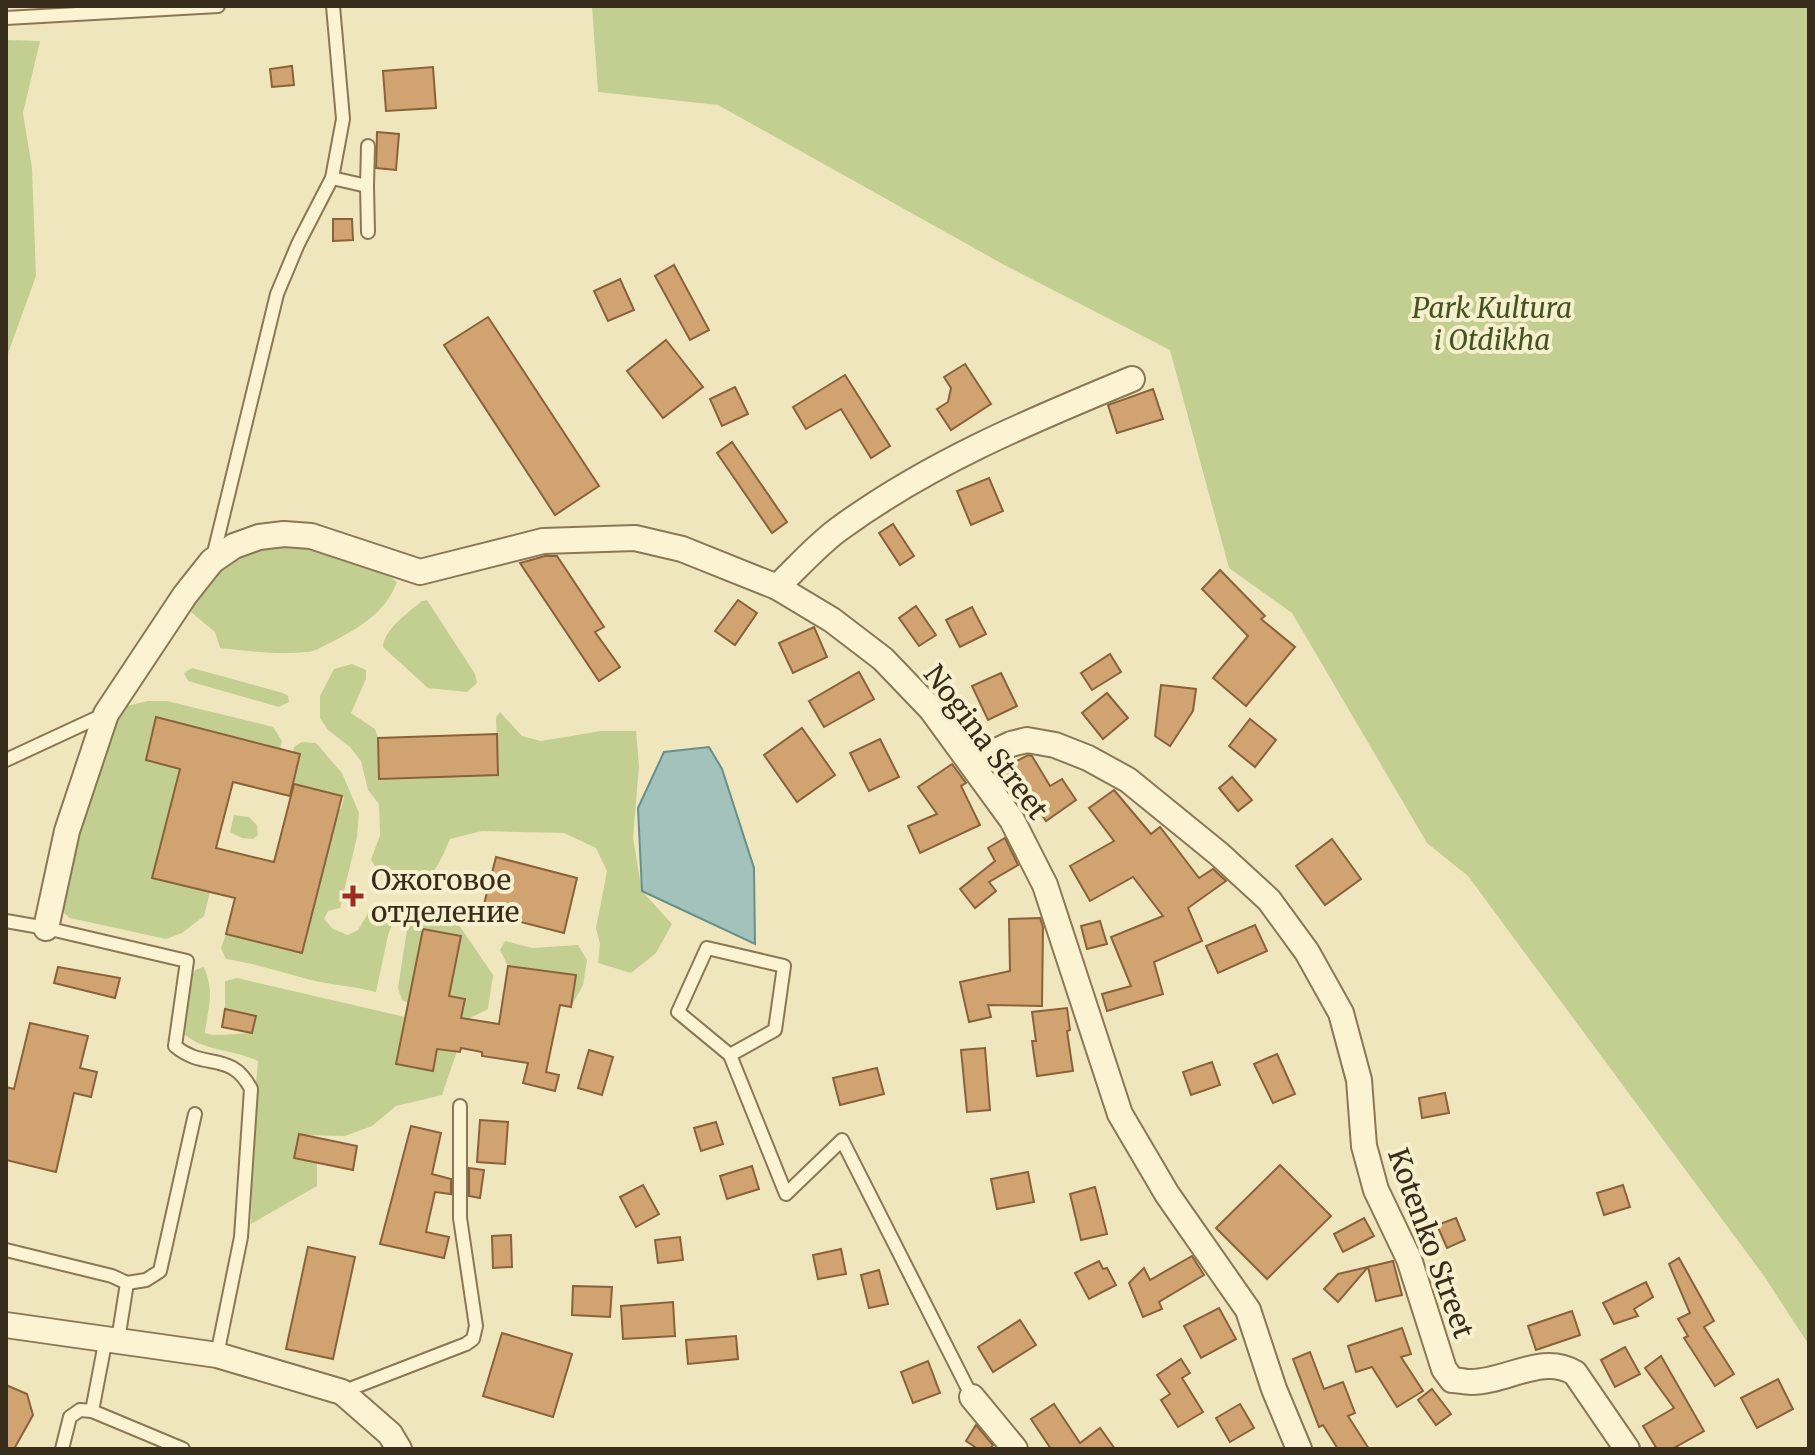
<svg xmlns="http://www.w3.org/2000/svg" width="1815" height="1455" font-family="Merriweather,serif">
<rect width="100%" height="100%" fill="#f0e6be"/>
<g fill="#c2cf91">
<polygon points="592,6 1809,6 1809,1345 1764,1276 1468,876 1427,843 1292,613 1229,568 1170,350 1008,267 718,105 598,92"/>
<polygon points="6,40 40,41 23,113 32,168 36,276 6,359"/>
<path d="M302,545C333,554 372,561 397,582C385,614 358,628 330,643C322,646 315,652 307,652C279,655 249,651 220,648L215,632L191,612C194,590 229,555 251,548C265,543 287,545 302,545Z"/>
<path d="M427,600L475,674L477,683L467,692L428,688L383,647C384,629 409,612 422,601Z"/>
<path d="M352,664L366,670V679L351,713L375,729L378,738L380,779L498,775L496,717L500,712L522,736L541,741L601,731H636L639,766L633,838L642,891L672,924L656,953L631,973L598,963L600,944L596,928L607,871L596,848L564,833L482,831L450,839C432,881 430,883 383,878L371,860L380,835L379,804L368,790L361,761L350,747L328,730L320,718V696L334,669Z"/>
<polygon points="192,668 283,693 288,696 289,702 279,707 188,681 184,673"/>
<polygon points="148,701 167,701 273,727 282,741 280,749 156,718 146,760 180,769 152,877 210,892 204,916 182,933 166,939 70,918 60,910 79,825 97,765 122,707"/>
<path d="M302,742L316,743L342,773L359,813L357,837L340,908L328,911L324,919L333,929L348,935L358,930L370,910L388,904L399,907L388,935L376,992C353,986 330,985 307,979C279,972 254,963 226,959L221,948L226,934L302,953L339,809H341L344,797L293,784L300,755L293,752L294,747Z"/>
<polygon points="234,815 249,817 257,825 258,835 253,839 242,838 230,832"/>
<path d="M430,912L459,925L493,975L488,1009L468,1019L442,1095L396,1106L372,1126L345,1136L300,1135L295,1157L317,1163V1186L251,1224L253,1119L258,1061C233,1049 204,1052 183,1033L191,977L195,970L204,967C215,995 208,1006 205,1033C213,1037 240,1033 252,1033L256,1016L225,1009V981L237,978L405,1017L396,1064L432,1071L442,1024L465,999L449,996L461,937L423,929L408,1003L402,1000L398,988L408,923Z"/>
<polygon points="505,941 532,948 578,945 587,960 583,985 571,1007 575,975 508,966 500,950"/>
</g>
<polygon fill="#a2c2bb" stroke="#68908a" stroke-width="2" points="709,747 722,769 754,868 755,944 642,891 638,808 664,752"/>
<g fill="#d1a371" stroke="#8a623a" stroke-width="2">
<polygon points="292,66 294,85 272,87 270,69"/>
<polygon points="433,67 436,108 386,111 383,71"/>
<polygon points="377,132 399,134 396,170 376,168"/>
<polygon points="333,219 352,219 353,240 333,241"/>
<polygon points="674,265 709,330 690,340 655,276"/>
<polygon points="620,279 634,310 608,321 594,291"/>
<polygon points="488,317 599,486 555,515 444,345"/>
<polygon points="666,340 703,387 663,418 627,371"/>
<polygon points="965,364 991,404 951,430 937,409 948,402 951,388 944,377"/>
<polygon points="845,375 890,446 871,458 841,409 806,429 793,407"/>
<polygon points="735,387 748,414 722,426 710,399"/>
<polygon points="1153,389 1163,419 1117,433 1108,405"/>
<polygon points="732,442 787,522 772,533 717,453"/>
<polygon points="989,478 1003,511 971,525 957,491"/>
<polygon points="893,524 914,556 900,565 879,533"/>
<polygon points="545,556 557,556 604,627 595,632 620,667 599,681 520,563"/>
<polygon points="1220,570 1265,616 1261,619 1295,647 1246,706 1213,678 1248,636 1202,589"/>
<polygon points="738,600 757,613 735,645 715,631"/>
<polygon points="916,606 936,635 919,646 899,618"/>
<polygon points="972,607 986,634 960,647 946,620"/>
<polygon points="814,627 827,657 793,673 779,643"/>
<polygon points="1110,654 1121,672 1092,690 1081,673"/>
<polygon points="859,672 874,699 824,727 809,701"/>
<polygon points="1001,673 1017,706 988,720 972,686"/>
<polygon points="1161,685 1196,689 1193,711 1170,746 1155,736"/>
<polygon points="1107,693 1128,718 1103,739 1082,713"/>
<polygon points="156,717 300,754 290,796 233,782 216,848 274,862 294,784 342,796 302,953 226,934 235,898 152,878 180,769 146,760"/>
<polygon points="1250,719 1276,740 1255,767 1229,746"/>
<polygon points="802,728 835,775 797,802 764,755"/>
<polygon points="497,734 498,775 379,779 378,738"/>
<polygon points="880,739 899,777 869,791 850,753"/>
<polygon points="1028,755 1032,756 1050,786 1062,779 1076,800 1046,821 1022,785 1011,791 998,771"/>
<polygon points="952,764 966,783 961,786 980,825 920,853 908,826 937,814 918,787"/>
<polygon points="1232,777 1252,800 1238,811 1219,788"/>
<polygon points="1114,790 1151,834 1160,827 1199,878 1213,869 1226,881 1188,908 1202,941 1154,962 1163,994 1107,1011 1102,994 1131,986 1111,937 1163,916 1133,877 1090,901 1070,866 1114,841 1089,808"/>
<polygon points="1005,838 1018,865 989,882 996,891 975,908 960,889 995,861 988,848"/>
<polygon points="1332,839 1361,879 1325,905 1296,866"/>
<polygon points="496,857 577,878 564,933 482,912"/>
<polygon points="1040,918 1043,927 1042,1006 988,1005 991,1017 969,1022 960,982 1010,971 1009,919"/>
<polygon points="1100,921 1107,944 1087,949 1081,926"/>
<polygon points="1255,925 1267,951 1218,973 1206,946"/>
<polygon points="423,929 461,936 449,996 465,999 461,1018 499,1024 508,966 576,975 571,1007 560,1005 546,1072 559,1075 555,1091 523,1083 528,1063 482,1056 482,1052 461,1048 460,1052 437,1049 433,1071 396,1064"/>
<polygon points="58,967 120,978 115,998 54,983"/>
<polygon points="1067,1008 1070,1030 1067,1031 1073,1071 1037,1076 1032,1041 1036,1041 1032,1012"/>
<polygon points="225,1009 256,1016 252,1033 222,1027"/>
<polygon points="30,1023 88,1036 80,1068 97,1072 91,1097 74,1093 56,1172 6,1160 6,1087 14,1089"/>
<polygon points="985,1048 990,1110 967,1112 961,1050"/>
<polygon points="589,1050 613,1057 602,1095 578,1088"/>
<polygon points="1277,1054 1295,1094 1273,1103 1254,1064"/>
<polygon points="1212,1062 1220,1085 1191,1095 1183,1072"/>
<polygon points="877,1068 884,1094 840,1105 833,1078"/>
<polygon points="1445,1093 1449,1113 1422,1118 1419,1098"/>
<polygon points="480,1120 508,1122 505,1164 477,1162"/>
<polygon points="716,1122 723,1144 701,1151 694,1128"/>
<polygon points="411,1126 441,1133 432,1174 451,1179 451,1194 435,1192 426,1232 449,1237 444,1258 380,1244"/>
<polygon points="299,1134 357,1146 353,1170 294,1158"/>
<polygon points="1280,1165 1331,1216 1267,1279 1216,1228"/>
<polygon points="752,1166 759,1189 727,1199 720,1176"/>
<polygon points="469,1168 484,1170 480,1198 469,1196"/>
<polygon points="1028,1172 1034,1202 997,1209 991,1179"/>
<polygon points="643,1185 659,1214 636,1227 620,1197"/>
<polygon points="1623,1185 1630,1207 1604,1215 1597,1193"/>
<polygon points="1095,1187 1107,1234 1081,1240 1070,1194"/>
<polygon points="1364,1218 1374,1236 1343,1252 1334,1234"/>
<polygon points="1456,1218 1465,1240 1447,1248 1437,1225"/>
<polygon points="511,1235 512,1267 493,1268 492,1236"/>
<polygon points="680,1237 683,1260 658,1263 655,1240"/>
<polygon points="308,1247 355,1257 333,1359 286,1349"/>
<polygon points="841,1249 846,1274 818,1279 813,1255"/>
<polygon points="1192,1256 1204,1275 1159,1302 1162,1309 1143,1317 1129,1283 1144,1268 1150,1280"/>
<polygon points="1679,1258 1714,1321 1704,1327 1734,1374 1715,1386 1684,1338 1688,1336 1678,1319 1690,1313 1669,1264"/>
<polygon points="1099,1261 1103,1269 1107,1268 1116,1285 1089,1299 1075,1273"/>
<polygon points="1393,1261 1402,1295 1376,1301 1368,1267"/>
<polygon points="1368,1267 1338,1302 1324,1289 1338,1274"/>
<polygon points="879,1270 888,1304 869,1308 861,1275"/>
<polygon points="1646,1282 1653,1297 1634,1309 1638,1316 1614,1324 1603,1303"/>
<polygon points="573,1286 612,1287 610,1317 572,1315"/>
<polygon points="673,1302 675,1336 623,1339 621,1306"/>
<polygon points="1219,1308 1236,1339 1201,1358 1184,1326"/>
<polygon points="1572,1311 1580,1335 1536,1350 1528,1326"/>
<polygon points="1020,1320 1036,1345 993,1372 978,1347"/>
<polygon points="1402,1328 1411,1354 1401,1357 1423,1391 1397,1407 1372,1367 1356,1372 1348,1346"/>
<polygon points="502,1333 572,1354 553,1417 483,1396"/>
<polygon points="736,1336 738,1359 688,1364 686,1340"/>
<polygon points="1625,1347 1640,1374 1615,1387 1601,1360"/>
<polygon points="1310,1352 1324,1389 1343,1382 1355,1413 1348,1416 1369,1449 1338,1449 1323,1425 1319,1427 1293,1359"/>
<polygon points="1661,1356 1704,1431 1672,1449 1657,1449 1643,1426 1674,1408 1645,1368"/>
<polygon points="1181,1359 1190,1373 1182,1378 1203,1412 1178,1427 1161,1400 1170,1394 1157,1375"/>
<polygon points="928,1361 940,1393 913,1403 901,1372"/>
<polygon points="1778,1379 1793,1409 1757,1428 1741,1398"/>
<polygon points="6,1385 27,1394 33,1415 14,1449 6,1449"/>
<polygon points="1432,1389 1451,1414 1436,1425 1418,1400"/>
<polygon points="1054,1404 1080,1443 1100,1428 1115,1449 1051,1449 1031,1419"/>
<polygon points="1240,1404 1254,1428 1230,1442 1216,1418"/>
<polygon points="976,1425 993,1445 990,1449 978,1449 966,1441"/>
</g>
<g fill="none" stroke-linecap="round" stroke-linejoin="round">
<g stroke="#8a7756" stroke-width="16">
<g id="lane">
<polyline points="6,18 218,6"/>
<polyline points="332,178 367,186 368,146"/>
<polyline points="367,186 368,232"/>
<polyline points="213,557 277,294 298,244 332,178 343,119 333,6"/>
<polyline points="6,760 103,715"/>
<path d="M6,921L46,928L187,961L175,1046C204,1071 231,1050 251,1089L241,1237L217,1355"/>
<polyline points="730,1055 775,1030 784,966 707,948 678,1012 730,1055 786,1194 842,1140 972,1397"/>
<polyline points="6,1250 112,1276 127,1283 118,1340"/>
<polyline points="127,1283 146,1280 160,1271 195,1114"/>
<polyline points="106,1338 92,1411 183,1449"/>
<polyline points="342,1392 466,1344 473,1339 476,1326 460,1218 460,1106"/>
<polyline points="62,1449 70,1417 80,1410 92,1411"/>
</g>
</g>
<g stroke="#8a7756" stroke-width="28">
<g id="street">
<path d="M777,587C797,568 817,545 839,529C929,463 1030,421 1132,379"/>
<path d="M971,763L1011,744L1027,740L1055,745L1088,758L1128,780L1219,854L1269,900L1307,952L1341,1013L1359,1080L1364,1146L1376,1190L1409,1259L1444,1369L1452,1380C1458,1380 1465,1382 1471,1382C1507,1382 1542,1353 1575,1373L1627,1449"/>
<polyline points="46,928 67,831 106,714 185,595 212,561 234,546 259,537 284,534 311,536 420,572 543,541 635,538 682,549 777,587 832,620 883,659 931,709 1012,820 1045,885 1120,1114 1167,1194 1248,1310 1274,1389 1299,1449"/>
<polyline points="6,1325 217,1355 342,1392 390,1434 399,1449"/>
<polyline points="972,1397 1015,1449"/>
</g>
</g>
<use href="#lane" stroke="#fbf3d1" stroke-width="12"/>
<use href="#street" stroke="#fbf3d1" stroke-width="24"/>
</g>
<path fill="#9d2d22" stroke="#f7f0ce" stroke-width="3" d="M349 884h8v8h8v8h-8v8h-8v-8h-8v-8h8z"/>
<g text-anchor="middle" stroke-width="8" stroke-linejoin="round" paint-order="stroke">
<g font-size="28" font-style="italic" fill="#435620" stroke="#f7f0ce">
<text x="1492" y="318">Park Kultura<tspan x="1492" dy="32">i Otdikha</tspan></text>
</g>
<g font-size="28" fill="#382c1b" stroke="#f7f0ce">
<text transform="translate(986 742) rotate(53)" y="10">Nogina Street</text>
<text transform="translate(1431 1243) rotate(70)" y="10">Kotenko Street</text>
</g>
<g font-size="28" fill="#382c1b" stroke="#f7f0ce" text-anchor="start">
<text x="371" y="890">Ожоговое<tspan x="371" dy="32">отделение</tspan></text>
</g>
</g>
<rect width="1815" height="1455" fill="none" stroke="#382c1b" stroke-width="16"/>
</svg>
